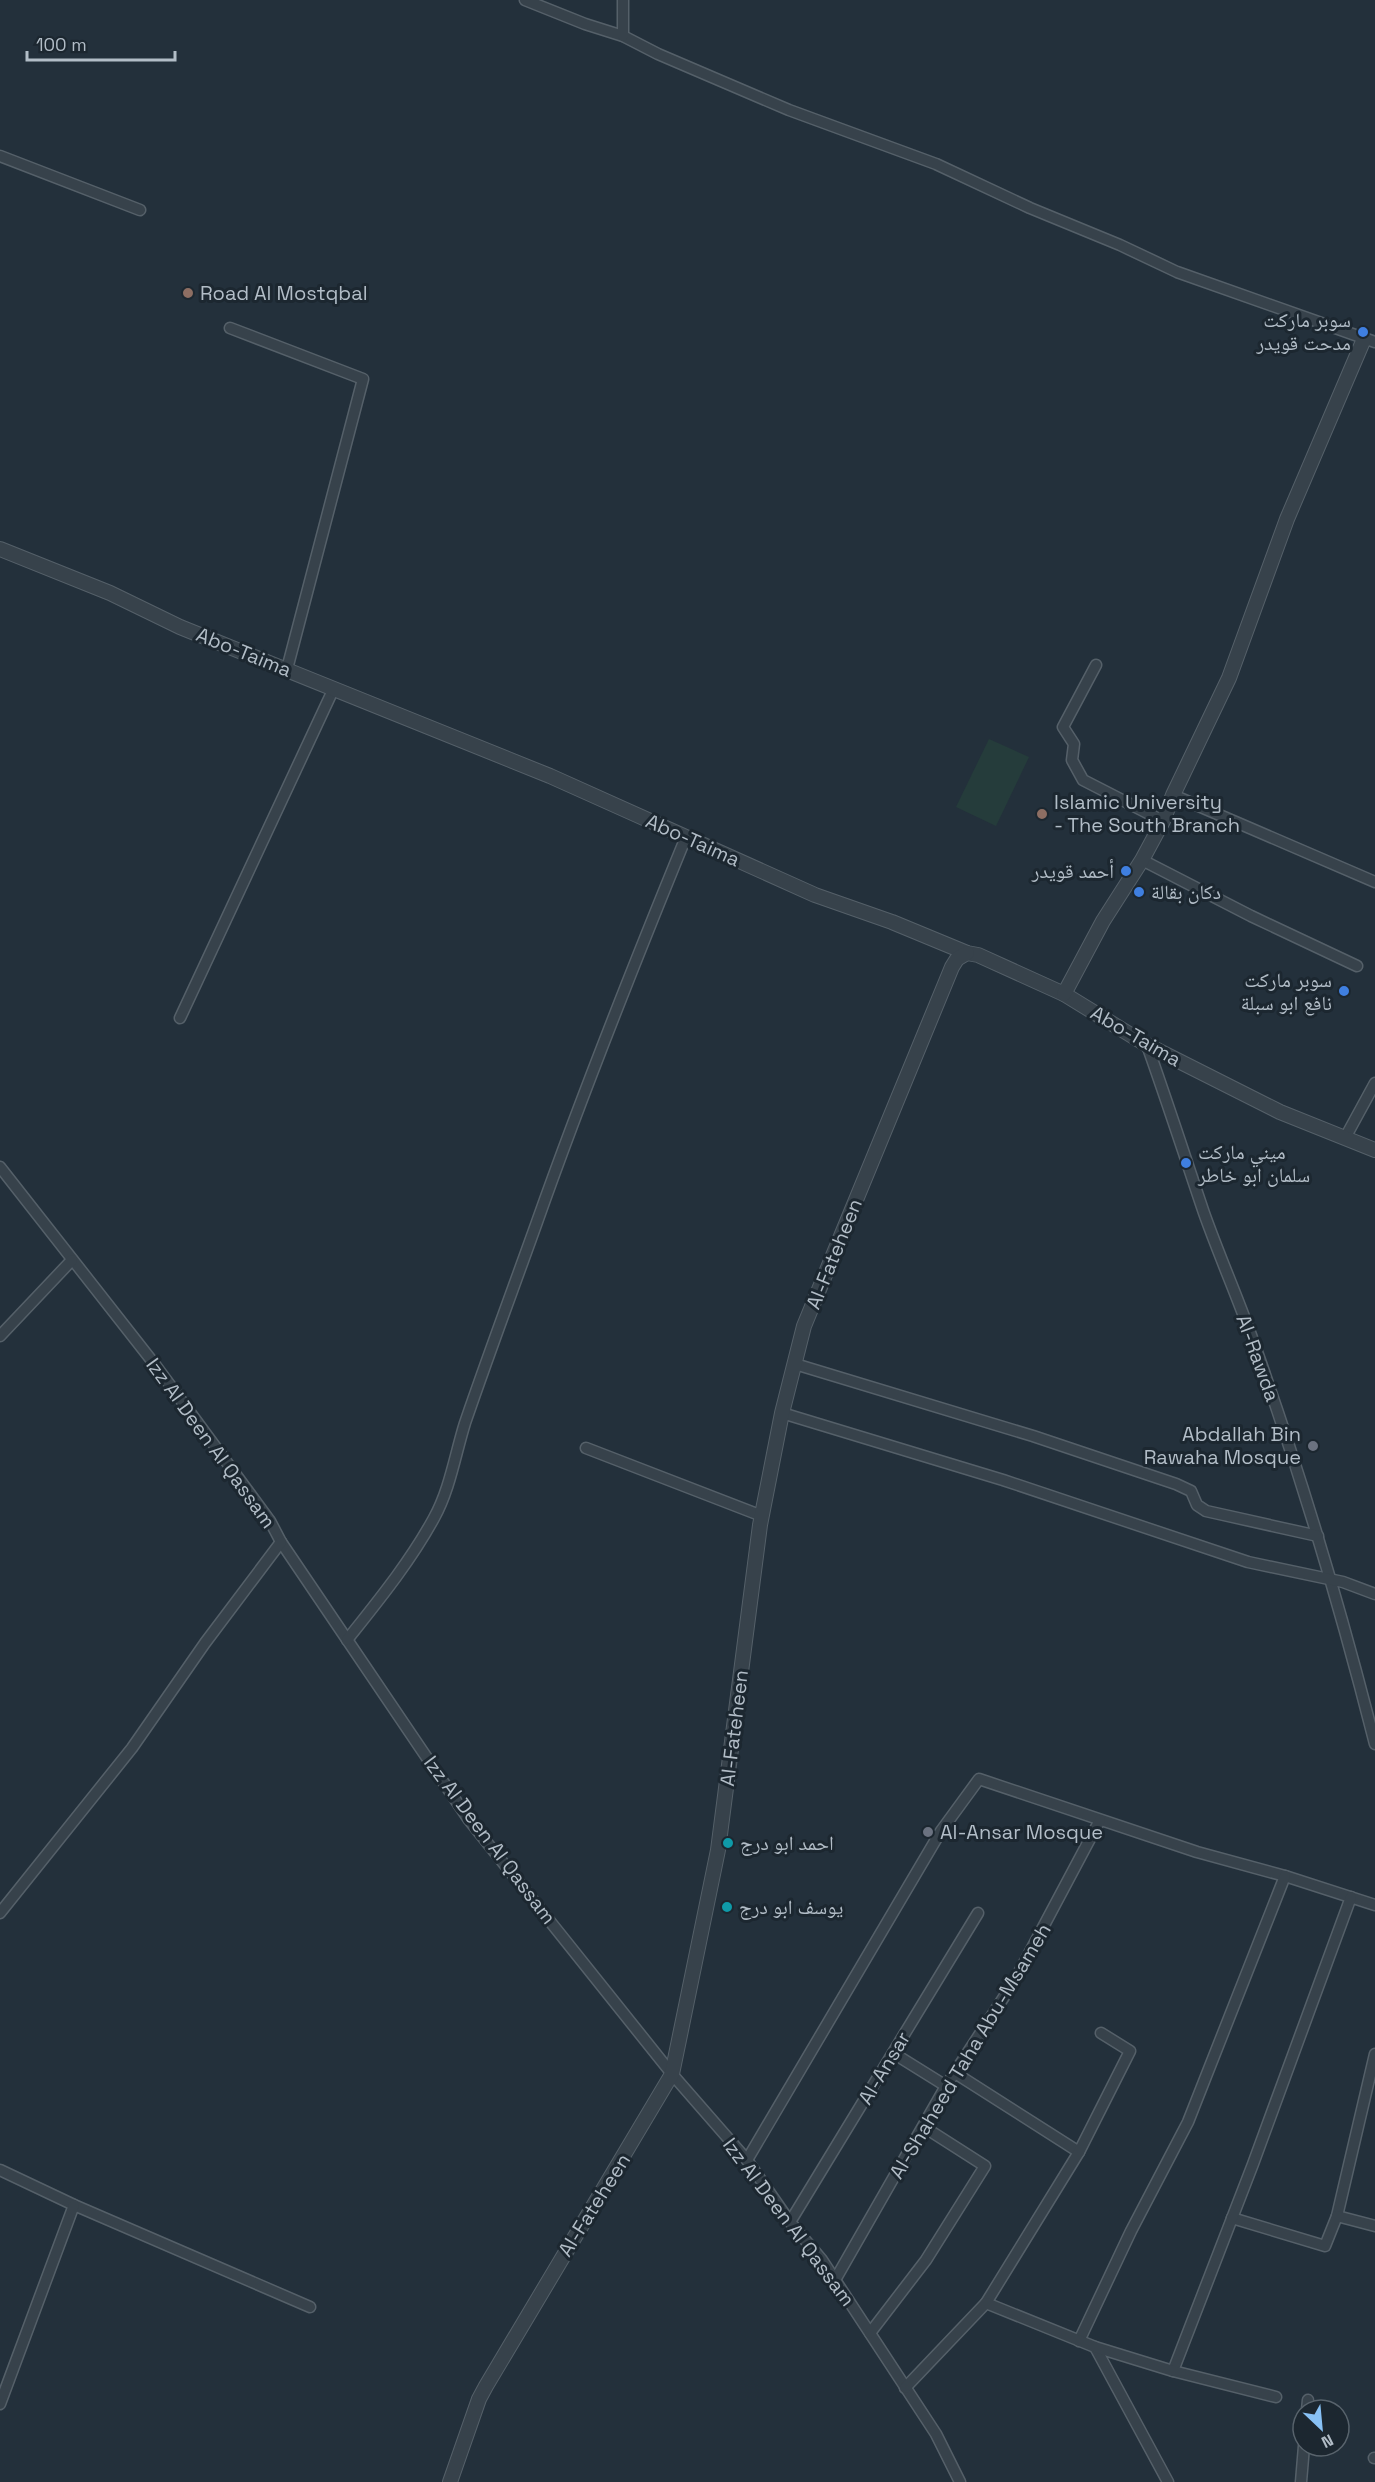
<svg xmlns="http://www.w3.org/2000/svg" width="1375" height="2482" font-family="'Space Grotesk','Noto Naskh Arabic',sans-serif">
<rect width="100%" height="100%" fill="#23303b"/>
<polygon fill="#253c3b" points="989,739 1029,757 996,826 956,807"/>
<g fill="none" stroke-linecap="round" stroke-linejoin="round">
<g stroke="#556069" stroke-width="13">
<g id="minor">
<polyline points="525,0 585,24 623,36 658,54 789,110 936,164 1030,208 1120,245 1177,272 1375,342"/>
<polyline points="623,36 623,0"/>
<polyline points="0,156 140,210"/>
<polyline points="230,328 363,379 287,669"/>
<polyline points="1096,665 1063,727 1074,744 1072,760 1083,780 1163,821"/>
<polyline points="1173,795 1375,882"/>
<polyline points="1142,860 1251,916 1357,966"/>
<polyline points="180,1018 334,688"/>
<path d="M1147,1045C1167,1101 1185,1157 1204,1213C1220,1258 1240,1303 1256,1349C1302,1478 1341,1610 1375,1744"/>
<polyline points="1345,1138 1375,1083"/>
<polyline points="0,1167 156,1366 270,1521 281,1542 469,1820 672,2074 747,2160 790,2222 822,2260 936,2434 960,2482"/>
<polyline points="0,1336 72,1260"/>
<polyline points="795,1364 1033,1436 1176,1484 1191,1491 1197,1505 1206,1511 1318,1536"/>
<polyline points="782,1413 1003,1480 1248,1562 1343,1582 1375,1594"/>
<polyline points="586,1448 762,1516"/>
<path d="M347,1640C378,1601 410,1562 434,1518C450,1489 455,1455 465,1423C488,1356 513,1289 537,1222C583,1092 634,964 686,837"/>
<polyline points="0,1913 132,1748 205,1643 281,1542"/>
<polyline points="893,2053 946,2086"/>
<polyline points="955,2073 1079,2152"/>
<polyline points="747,2160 941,1831 979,1779 1197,1852 1285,1876 1375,1905"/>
<polyline points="0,2170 74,2205 310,2307"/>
<polyline points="1337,2216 1375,2054"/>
<polyline points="1232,2218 1325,2246 1337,2216 1375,2226"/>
<polyline points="790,2222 978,1913"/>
<polyline points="835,2280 946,2086 1015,1980 1100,1820"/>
<polyline points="986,2303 1079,2152 1130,2051 1101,2033"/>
<polyline points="870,2333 926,2260 985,2166 924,2127"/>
<polyline points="1079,2341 1131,2231 1188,2122 1285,1876"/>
<polyline points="1095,2347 1168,2482"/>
<polyline points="1173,2371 1253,2164 1351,1897"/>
<polyline points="905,2388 986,2303 1095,2347 1173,2371 1276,2397"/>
<polyline points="0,2404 74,2205"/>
<polyline points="1307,2410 1308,2400"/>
<polyline points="1374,2458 1375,2458"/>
<polyline points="1301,2482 1304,2446"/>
</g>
</g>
<g stroke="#556069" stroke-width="16">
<g id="tertiary">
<polyline points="0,549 110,593 180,627 550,776 815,895 892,922 967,953 978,955 1064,994 1147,1045 1280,1112 1375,1150"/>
<polyline points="1064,994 1103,921 1142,860 1163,821 1173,795 1229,678 1287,519 1364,339"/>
<polyline points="450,2482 479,2399 486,2386 672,2074 718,1850 760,1525 782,1413 804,1326 952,967 957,959 967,953"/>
</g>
</g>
<use href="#minor" stroke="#37424b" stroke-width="10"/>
<use href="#tertiary" stroke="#37424b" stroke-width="14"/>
</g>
<g fill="#8d6e63" stroke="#1c2730" stroke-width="2">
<circle cx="188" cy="293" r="6"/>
<circle cx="1042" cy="814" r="6"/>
</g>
<g fill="#3f7fe0" stroke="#1c2730" stroke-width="2">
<circle cx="1363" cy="332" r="6"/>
<circle cx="1126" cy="871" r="6"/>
<circle cx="1139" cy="892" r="6"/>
<circle cx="1344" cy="991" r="6"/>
<circle cx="1186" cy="1163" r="6"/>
</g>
<g fill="#6b7280" stroke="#1c2730" stroke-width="2">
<circle cx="1313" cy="1446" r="6"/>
<circle cx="928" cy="1832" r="6"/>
</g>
<g fill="#0f9aa8" stroke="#1c2730" stroke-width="2">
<circle cx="728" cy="1843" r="6"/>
<circle cx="727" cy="1907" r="6"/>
</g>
<g text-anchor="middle" stroke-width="6" stroke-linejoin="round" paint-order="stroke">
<g font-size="20" fill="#b2bdc7" stroke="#1c2730" text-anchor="start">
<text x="200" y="300">Road Al Mostqbal</text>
<text x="1351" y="327" text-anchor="end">سوبر ماركت<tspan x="1351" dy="23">مدحت قويدر</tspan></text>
<text x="1054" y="809">Islamic University<tspan x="1054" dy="23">- The South Branch</tspan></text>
<text x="1114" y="878" text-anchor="end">أحمد قويدر</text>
<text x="1151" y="899">دكان بقالة</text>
<text x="1332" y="987" text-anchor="end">سوبر ماركت<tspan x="1332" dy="23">نافع ابو سبلة</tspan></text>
<text x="1198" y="1159">ميني ماركت<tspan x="1198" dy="23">سلمان ابو خاطر</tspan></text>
<text x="1301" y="1441" text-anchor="end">Abdallah Bin<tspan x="1301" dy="23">Rawaha Mosque</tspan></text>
<text x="940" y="1839">Al-Ansar Mosque</text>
<text x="740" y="1850">احمد ابو درج</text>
<text x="739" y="1914">يوسف ابو درج</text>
</g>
<g font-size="20" fill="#b2bdc7" stroke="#1c2730">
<text transform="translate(244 652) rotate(22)" y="7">Abo-Taima</text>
<text transform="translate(693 840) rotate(24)" y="7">Abo-Taima</text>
<text transform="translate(1136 1036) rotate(30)" y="7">Abo-Taima</text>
<text transform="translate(834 1254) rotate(-68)" y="7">Al-Fateheen</text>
<text transform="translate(1258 1358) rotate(70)" y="7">Al-Rawda</text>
<text transform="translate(211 1443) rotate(54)" y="7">Izz Al Deen Al Qassam</text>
<text transform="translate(734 1728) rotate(-83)" y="7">Al-Fateheen</text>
<text transform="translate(490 1840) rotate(53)" y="7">Izz Al Deen Al Qassam</text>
<text transform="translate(970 2051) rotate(-59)" y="7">Al-Shaheed Taha Abu-Msameh</text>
<text transform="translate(884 2068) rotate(-59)" y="7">Al-Ansar</text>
<text transform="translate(594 2205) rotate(-58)" y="7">Al-Fateheen</text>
<text transform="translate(789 2222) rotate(53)" y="7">Izz Al Deen Al Qassam</text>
</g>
</g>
<g transform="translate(1321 2428) rotate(154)"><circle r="28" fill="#1c2730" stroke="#58636c" stroke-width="1.5"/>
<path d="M0-4.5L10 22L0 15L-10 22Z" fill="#88c1f5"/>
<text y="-9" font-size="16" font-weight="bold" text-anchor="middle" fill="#b2bdc7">N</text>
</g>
<path d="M27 51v9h148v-9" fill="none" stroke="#b2bdc7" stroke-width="3"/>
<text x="36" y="51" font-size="18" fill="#b2bdc7" stroke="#1c2730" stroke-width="4.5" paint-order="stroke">100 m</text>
</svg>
